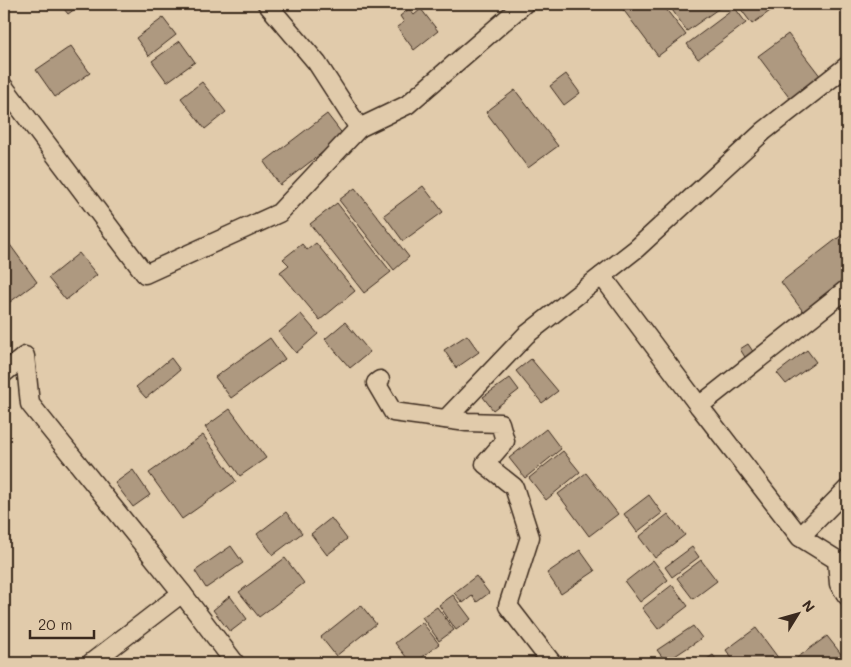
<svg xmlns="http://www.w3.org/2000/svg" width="851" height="667" font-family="Mali,sans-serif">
<rect width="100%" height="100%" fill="#e1cbab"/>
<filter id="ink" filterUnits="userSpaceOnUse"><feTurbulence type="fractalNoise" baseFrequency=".02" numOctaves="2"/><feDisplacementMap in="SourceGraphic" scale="10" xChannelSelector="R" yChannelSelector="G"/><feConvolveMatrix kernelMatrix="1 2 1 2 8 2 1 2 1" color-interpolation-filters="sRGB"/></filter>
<g filter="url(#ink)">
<g fill="#ae9980" stroke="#3b2a1e">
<polygon points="60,4 82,4 68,14"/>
<polygon points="619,4 662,4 686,35 658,56"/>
<polygon points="668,4 725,4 687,31"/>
<polygon points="737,4 780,4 752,24"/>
<polygon points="735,8 746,23 698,59 687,44"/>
<polygon points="409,9 414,15 421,9 438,31 414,50 397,27 404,22 400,16"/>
<polygon points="163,18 176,35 149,56 136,38"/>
<polygon points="788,34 821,77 791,100 758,56"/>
<polygon points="180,41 195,62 167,82 152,61"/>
<polygon points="71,46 90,73 55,97 36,70"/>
<polygon points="566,74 580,93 564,105 550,86"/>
<polygon points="202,82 226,112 205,129 181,98"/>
<polygon points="515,90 558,146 528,168 486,112"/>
<polygon points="327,114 344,136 280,185 264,162"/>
<polygon points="423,186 443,212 403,241 384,215"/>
<polygon points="355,188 409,257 394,270 339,200"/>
<polygon points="337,203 391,272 364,293 310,224"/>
<polygon points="847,231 847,282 805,314 781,282"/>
<polygon points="8,242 37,282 10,302 4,294 4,246"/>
<polygon points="316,243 355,291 320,320 280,272 289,265 283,259 302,244 307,250"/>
<polygon points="79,253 97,275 66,300 48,278"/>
<polygon points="301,314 318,334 296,353 279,332"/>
<polygon points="345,322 370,352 350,368 325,339"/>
<polygon points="467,335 479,352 456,368 444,350"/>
<polygon points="270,338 285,359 231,398 215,377"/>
<polygon points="748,344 756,356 748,362 740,349"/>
<polygon points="807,350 816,362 786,384 777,373"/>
<polygon points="171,358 180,370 146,398 136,387"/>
<polygon points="531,359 558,391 542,403 516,371"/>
<polygon points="510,378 519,390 493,410 483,397"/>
<polygon points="230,409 266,458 240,476 205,427"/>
<polygon points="546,429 561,449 525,478 509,458"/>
<polygon points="203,435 236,481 182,519 149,473"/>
<polygon points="563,451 580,472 546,500 529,478"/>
<polygon points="133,470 150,495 133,507 115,483"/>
<polygon points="586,473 618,514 589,536 558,494"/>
<polygon points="649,495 662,513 637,532 624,514"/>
<polygon points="286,512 302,533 273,555 257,534"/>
<polygon points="668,514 685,535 655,558 639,537"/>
<polygon points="331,518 347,539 327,555 311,534"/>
<polygon points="231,546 243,563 206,588 195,571"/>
<polygon points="692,547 699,557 672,577 665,567"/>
<polygon points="580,550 595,571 561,594 547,573"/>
<polygon points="285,558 304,583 259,617 239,592"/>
<polygon points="653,560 668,580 640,602 625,582"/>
<polygon points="701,560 717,581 693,599 677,578"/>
<polygon points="476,576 489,593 477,602 472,596 463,603 454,593"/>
<polygon points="672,585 688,606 658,629 642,608"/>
<polygon points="453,595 471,619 456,630 439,605"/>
<polygon points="230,596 247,619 230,632 213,610"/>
<polygon points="361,605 376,624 336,656 321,637"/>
<polygon points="437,607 454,630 439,641 422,617"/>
<polygon points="422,622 439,644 415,663 411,663 395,643"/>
<polygon points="693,626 702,638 666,662 657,650"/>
<polygon points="756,628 782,663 735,663 726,650"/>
<polygon points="827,636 845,659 839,663 790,663"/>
<polygon points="713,655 719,663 701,663"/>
</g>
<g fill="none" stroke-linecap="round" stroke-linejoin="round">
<g stroke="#3b2a1e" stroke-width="21">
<g id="street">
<polyline points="267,4 317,63 359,128 407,105 524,4"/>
<polyline points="4,87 145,274 279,213 359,128"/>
<polyline points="602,276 699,406"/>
<polyline points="4,373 25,356 30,404 182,593 91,663"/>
<polyline points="380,380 376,383 393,412 467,422 500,423 505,441 485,464 514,487 530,537 508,606 552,663"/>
<polyline points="446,419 526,335 636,249 764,131 847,66"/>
<polyline points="847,489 800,537 837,560 839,584 847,596"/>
<polyline points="800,537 699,406 847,289"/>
<polyline points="182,593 235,663"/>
</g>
</g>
<use href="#street" stroke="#e1cbab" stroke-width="18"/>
</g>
</g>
<rect width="851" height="667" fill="none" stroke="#e1cbab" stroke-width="20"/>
<rect x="10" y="10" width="831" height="647" fill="none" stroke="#3b2a1e" stroke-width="2" filter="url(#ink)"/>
<g transform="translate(798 614) rotate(53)" stroke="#e1cbab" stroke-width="4" paint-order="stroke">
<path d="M0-4L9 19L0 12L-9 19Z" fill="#3b2a1e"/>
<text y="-8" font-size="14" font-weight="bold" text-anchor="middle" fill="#3b2a1e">N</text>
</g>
<path d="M30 630v8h64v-8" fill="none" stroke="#3b2a1e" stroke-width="2.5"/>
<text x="38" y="630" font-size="15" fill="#3b2a1e" stroke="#e1cbab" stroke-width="4" paint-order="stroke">20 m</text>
</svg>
